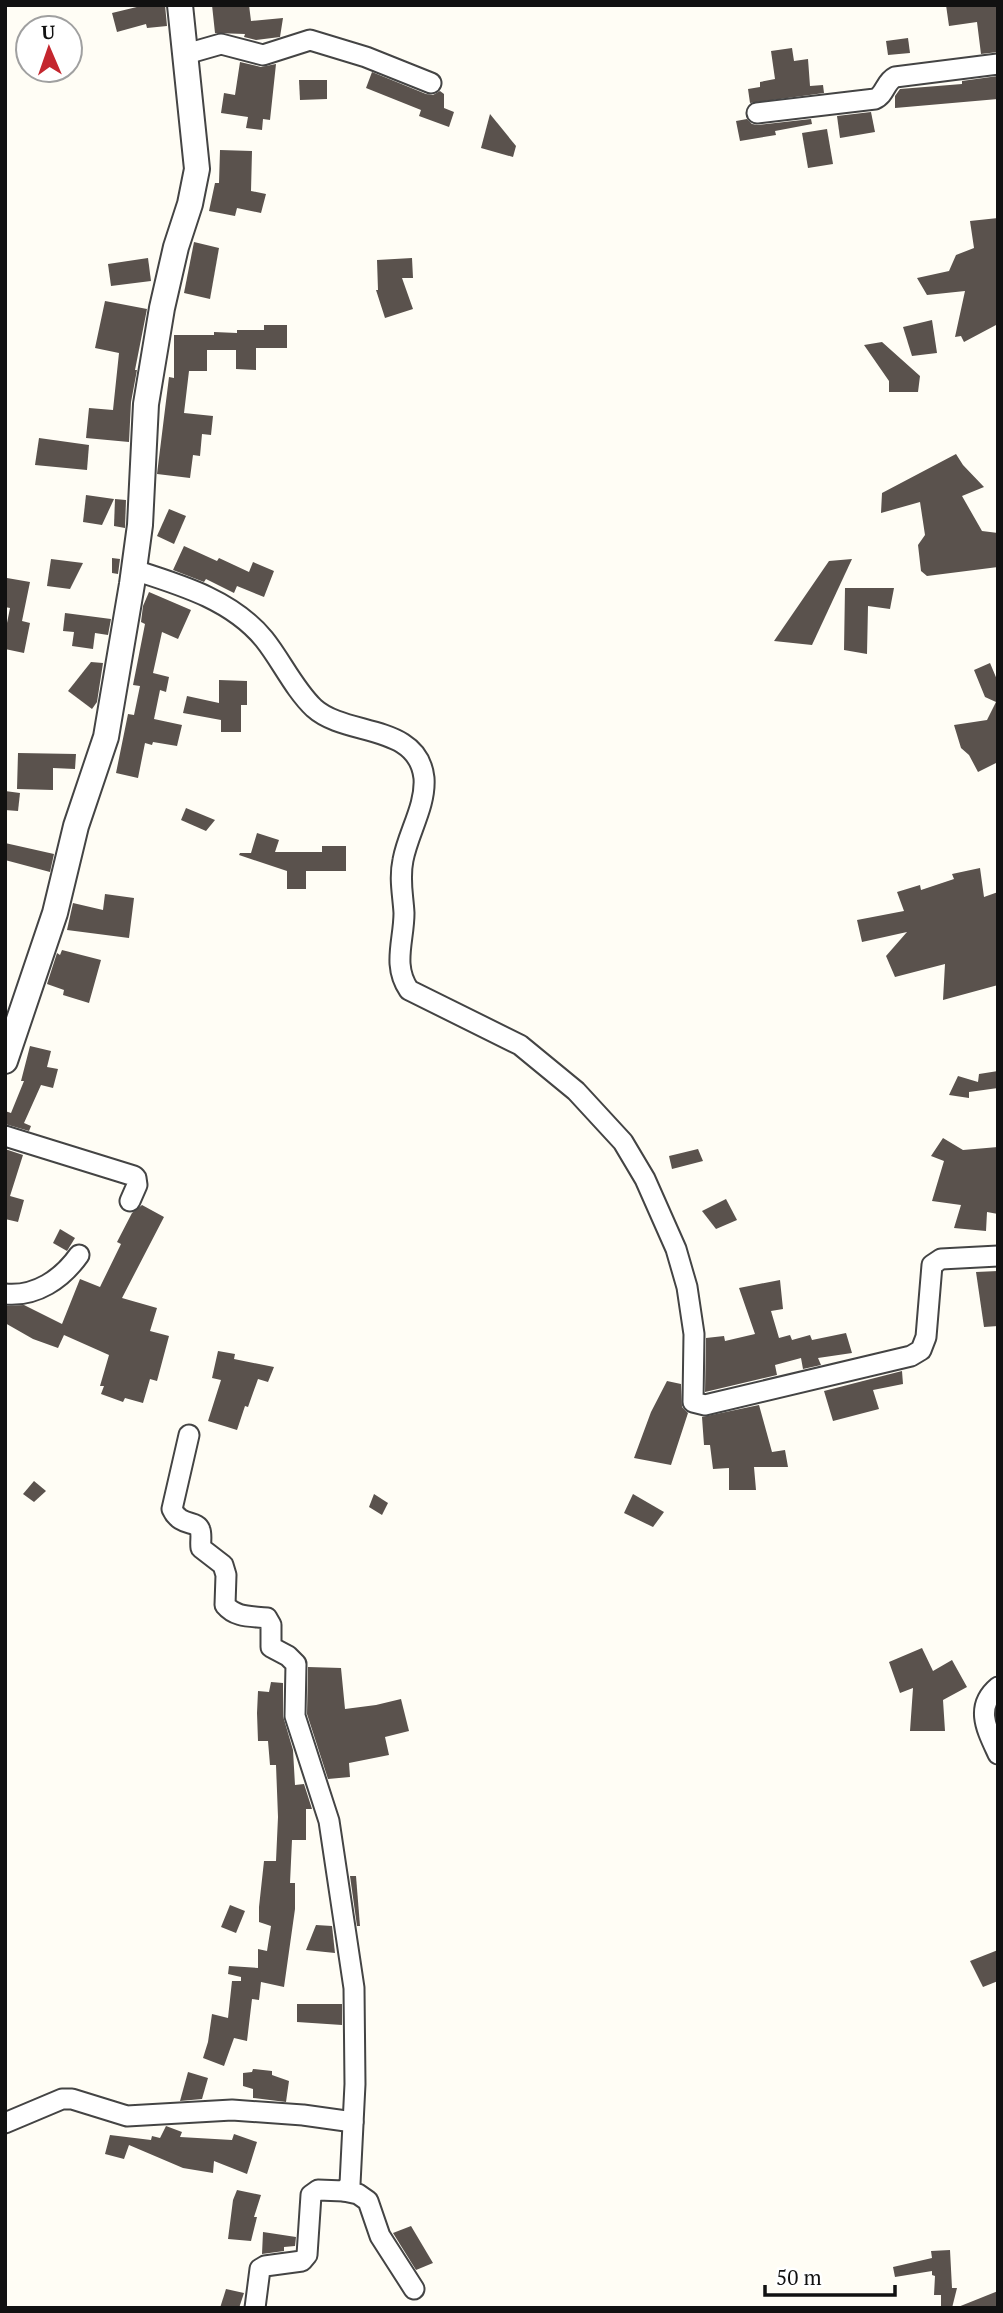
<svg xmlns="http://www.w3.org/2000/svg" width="1003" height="2313" font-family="'PT Serif',serif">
<rect width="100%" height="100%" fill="#fffdf5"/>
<g fill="#5a524d">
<polygon points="145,5 165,5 167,26 147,28 146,24 117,32 112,13"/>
<polygon points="212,5 249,5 251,21 283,18 280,37 256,40 244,37 245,34 215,33"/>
<polygon points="946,5 998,5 998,52 981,54 977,22 949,26"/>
<polygon points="908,38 910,53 888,55 886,41"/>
<polygon points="792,48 794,61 808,59 810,86 823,85 824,93 750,103 748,89 760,87 760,82 775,79 771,51"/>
<polygon points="240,62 261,67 276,64 270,120 263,119 262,130 246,128 248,117 221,113 224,93 235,95"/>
<polygon points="372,72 426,94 433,95 440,91 444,94 444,108 454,112 449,127 419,116 421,110 366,88"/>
<polygon points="998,76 998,99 895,108 895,96 900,89 962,84 962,81"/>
<polygon points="299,80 327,80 327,99 300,100"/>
<polygon points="871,112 875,132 840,138 837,116"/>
<polygon points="490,114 516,146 513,157 481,148"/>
<polygon points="747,119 752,124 758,125 811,119 812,124 775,131 776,135 740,141 736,121"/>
<polygon points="827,129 833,164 808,168 802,133"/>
<polygon points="220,150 252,151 251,191 266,194 261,213 237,208 235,216 209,211 215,183 219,183"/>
<polygon points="998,218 996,325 964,342 961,336 955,337 965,291 927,295 917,278 949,271 956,255 974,248 970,221"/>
<polygon points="194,242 219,248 210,299 184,293"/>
<polygon points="148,258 151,281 111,286 108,264"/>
<polygon points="412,258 413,278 402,278 413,309 385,318 376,290 378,290 377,260"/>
<polygon points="105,301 147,309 135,370 137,370 131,402 129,442 86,438 89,408 113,410 119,353 95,348"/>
<polygon points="932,320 937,353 912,356 903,327"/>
<polygon points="264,325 287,325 287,348 256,348 256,370 236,369 236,350 207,350 207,371 189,371 184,413 213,416 211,435 202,434 200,456 193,455 190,478 157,474 169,377 174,378 174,335 214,335 214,332 237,333 237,330 264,330"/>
<polygon points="882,342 920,376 918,392 889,392 889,381 864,345"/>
<polygon points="39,438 89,445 87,470 35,465"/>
<polygon points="956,454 963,465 984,487 962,496 982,531 998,533 998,567 927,576 921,571 918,545 925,535 920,502 881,513 882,493"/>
<polygon points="86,495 114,499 102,525 83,522"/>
<polygon points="115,499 126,500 125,528 114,526"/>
<polygon points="169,509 186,516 174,544 157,536"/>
<polygon points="184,546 217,561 219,558 249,572 253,562 274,571 264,597 237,586 234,593 206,579 204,582 173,570"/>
<polygon points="112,558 120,559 118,574 112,573"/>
<polygon points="51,559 83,563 70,589 47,586"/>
<polygon points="852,559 812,645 774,641 829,561"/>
<polygon points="7,578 30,582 22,621 30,623 24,653 5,649 5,633 10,608 5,607"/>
<polygon points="845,588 894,588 890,609 868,606 867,654 844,650"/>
<polygon points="149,592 191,610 178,639 162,632 153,673 169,677 166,692 160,690 154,719 182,725 177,746 153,742 152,745 145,743 138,778 116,773 128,714 134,715 140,686 133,685 145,624 141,622 143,606"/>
<polygon points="65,613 111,619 108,635 95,633 93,649 72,646 74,632 63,631"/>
<polygon points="91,662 103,663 97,702 92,709 68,691"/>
<polygon points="990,663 998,682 998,762 978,772 969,755 961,748 954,725 987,720 996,702 985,697 974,670"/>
<polygon points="219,680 247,681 247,705 241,705 241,732 221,732 221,720 183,713 187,696 219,703"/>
<polygon points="18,753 76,754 75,769 53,768 53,790 17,789"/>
<polygon points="5,791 20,793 18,811 5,810"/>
<polygon points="186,808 215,820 206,831 181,820"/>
<polygon points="257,833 279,840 275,852 322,852 322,846 346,846 346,871 306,871 306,889 287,889 287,871 239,855 240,853 251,853"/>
<polygon points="5,843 54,854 50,872 5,860"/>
<polygon points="980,868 984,897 998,892 998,985 943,1000 945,964 895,977 886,956 907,932 862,942 857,920 904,911 897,892 920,885 921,890 954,879 952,874"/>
<polygon points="105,894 134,898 129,938 67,930 73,903 103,910"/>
<polygon points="62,950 101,960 89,1003 63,995 64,990 47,984 57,953 60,955"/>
<polygon points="30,1046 51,1051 47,1067 58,1069 53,1088 41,1085 24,1123 31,1126 29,1131 5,1124 5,1111 11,1113 24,1081 21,1081"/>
<polygon points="998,1071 998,1088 969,1092 969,1098 949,1095 958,1076 978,1082 979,1074"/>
<polygon points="943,1138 963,1150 998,1147 998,1214 987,1212 986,1231 954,1228 961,1205 932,1201 944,1161 931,1156"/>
<polygon points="5,1149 23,1155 10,1196 24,1200 18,1222 5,1219"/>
<polygon points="698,1149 703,1161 672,1169 669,1156"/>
<polygon points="726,1199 737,1220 716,1229 702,1211"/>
<polygon points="142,1205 164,1217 122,1298 157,1308 150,1331 169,1336 157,1381 150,1379 143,1403 125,1398 123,1402 101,1394 104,1386 100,1386 109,1355 64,1335 58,1348 33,1339 5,1323 5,1306 24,1305 62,1324 80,1279 100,1287 121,1244 117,1242 132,1213"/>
<polygon points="60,1229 75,1238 67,1251 53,1243"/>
<polygon points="998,1271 998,1326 984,1327 976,1272"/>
<polygon points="780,1280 783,1309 771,1311 779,1338 790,1335 792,1340 810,1335 812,1340 846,1333 852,1353 818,1358 821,1365 803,1369 801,1358 775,1365 777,1375 705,1392 706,1338 724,1336 725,1341 755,1334 739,1288"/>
<polygon points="218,1351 235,1354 234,1359 274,1367 268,1382 258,1379 248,1407 245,1406 237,1430 208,1421 221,1380 212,1378"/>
<polygon points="902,1371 903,1384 873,1390 879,1409 833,1421 824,1391"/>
<polygon points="667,1381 681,1384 682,1407 688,1413 671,1465 634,1458 651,1412"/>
<polygon points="759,1405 772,1452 785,1450 788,1467 754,1467 756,1490 729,1490 729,1468 713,1469 710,1445 704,1445 702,1417"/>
<polygon points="34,1481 46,1491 34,1502 23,1494"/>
<polygon points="374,1494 388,1503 382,1515 369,1507"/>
<polygon points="633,1494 664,1512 653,1527 624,1513"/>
<polygon points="922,1648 933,1671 952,1660 967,1687 943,1700 945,1731 910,1731 913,1688 900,1693 889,1662"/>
<polygon points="308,1667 341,1668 345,1709 376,1705 401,1699 409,1731 385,1737 389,1755 349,1763 350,1777 328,1779 307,1714"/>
<polygon points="271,1682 283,1683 283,1716 293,1750 295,1785 304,1784 312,1809 306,1809 306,1840 292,1840 290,1883 295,1883 295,1909 284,1987 261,1982 259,2000 252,1999 247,2041 234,2038 224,2066 203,2058 208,2042 212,2014 228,2018 232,1981 241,1981 241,1977 228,1974 229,1966 258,1968 258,1949 267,1951 271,1926 259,1922 259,1907 264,1861 276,1861 278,1817 276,1765 270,1765 268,1741 258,1741 257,1713 258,1691 269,1692"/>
<polygon points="350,1876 356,1876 360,1926 357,1926"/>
<polygon points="230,1905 245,1911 236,1933 221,1927"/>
<polygon points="316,1925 332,1926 335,1953 306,1950"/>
<polygon points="998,1950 998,1981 983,1987 970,1961"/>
<polygon points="297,2004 342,2004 342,2025 297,2022"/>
<polygon points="253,2069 272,2071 272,2075 289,2081 286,2102 253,2098 253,2089 243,2086 243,2073 252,2072"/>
<polygon points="188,2072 208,2078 202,2099 180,2101"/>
<polygon points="166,2126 182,2132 180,2137 232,2140 234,2134 257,2142 247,2174 214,2161 213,2173 183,2168 129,2145 124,2159 105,2154 110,2135 151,2140 152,2136 160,2138"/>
<polygon points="237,2190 261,2195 254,2217 257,2217 251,2241 228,2239 233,2200"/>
<polygon points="411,2226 433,2263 416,2270 393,2233"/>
<polygon points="263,2232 296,2237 295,2246 284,2247 284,2251 262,2254"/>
<polygon points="950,2250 952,2288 957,2288 952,2308 941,2308 941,2295 934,2295 935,2276 932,2275 932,2271 895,2277 893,2267 932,2258 931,2251"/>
<polygon points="226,2289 244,2293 239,2308 220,2308"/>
<polygon points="998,2291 998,2308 958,2308 958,2307"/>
</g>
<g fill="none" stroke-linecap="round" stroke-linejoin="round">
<g stroke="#444" stroke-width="23">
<g id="minor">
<polyline points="186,54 221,44 263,55 310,40 366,57 431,83"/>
<path d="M757,113L875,99C885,95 885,82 895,77L998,64"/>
<path d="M134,570C181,585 232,600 264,639C281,660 294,689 314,708C346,737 418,723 424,778C426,806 408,833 403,860C399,879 403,895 404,913C404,941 392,965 409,990L520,1045L576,1091L623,1142L645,1179L676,1249L687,1287L694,1334L693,1402L705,1405L911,1356L921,1350L926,1337L932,1265L941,1259L998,1256"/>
<polyline points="5,1136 134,1176 136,1178 137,1185 130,1201"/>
<path d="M5,1294C36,1297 62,1279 79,1255"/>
<path d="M189,1435L172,1509C180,1527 197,1520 200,1530C202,1535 200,1543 201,1548L223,1565L226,1575L225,1605C236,1618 251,1616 267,1618L271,1625V1647L288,1656L296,1664L295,1716L329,1821L354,1988L355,2084L350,2184L344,2191L318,2190L311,2195L307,2255L302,2261L265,2266L260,2269L255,2308"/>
<path d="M998,1687C974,1707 987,1730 998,1754"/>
<polyline points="5,2123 62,2099 72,2099 127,2116 232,2110 303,2115 353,2122"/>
<polyline points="344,2191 358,2194 368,2201 380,2236 414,2289"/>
</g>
</g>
<g stroke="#444" stroke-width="28">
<polyline id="tertiary" points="5,1061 55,913 76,826 106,737 132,584 140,525 146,404 162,308 176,247 190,204 197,169 180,5"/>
</g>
<use href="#minor" stroke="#fff" stroke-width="19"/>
<use href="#tertiary" stroke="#fff" stroke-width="24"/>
</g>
<rect width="1003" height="2313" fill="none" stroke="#111111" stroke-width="14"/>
<g transform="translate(49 49) rotate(358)"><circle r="33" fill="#ffffff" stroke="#a0a0a0" stroke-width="2"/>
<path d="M0-5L12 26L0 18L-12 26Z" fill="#c4262e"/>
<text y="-10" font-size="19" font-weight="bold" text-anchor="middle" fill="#111111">U</text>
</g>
<path d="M765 2285v10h130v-10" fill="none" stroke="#111111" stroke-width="3.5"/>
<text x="776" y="2285" font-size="21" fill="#111111" stroke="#ffffff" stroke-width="5" paint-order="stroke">50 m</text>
</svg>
